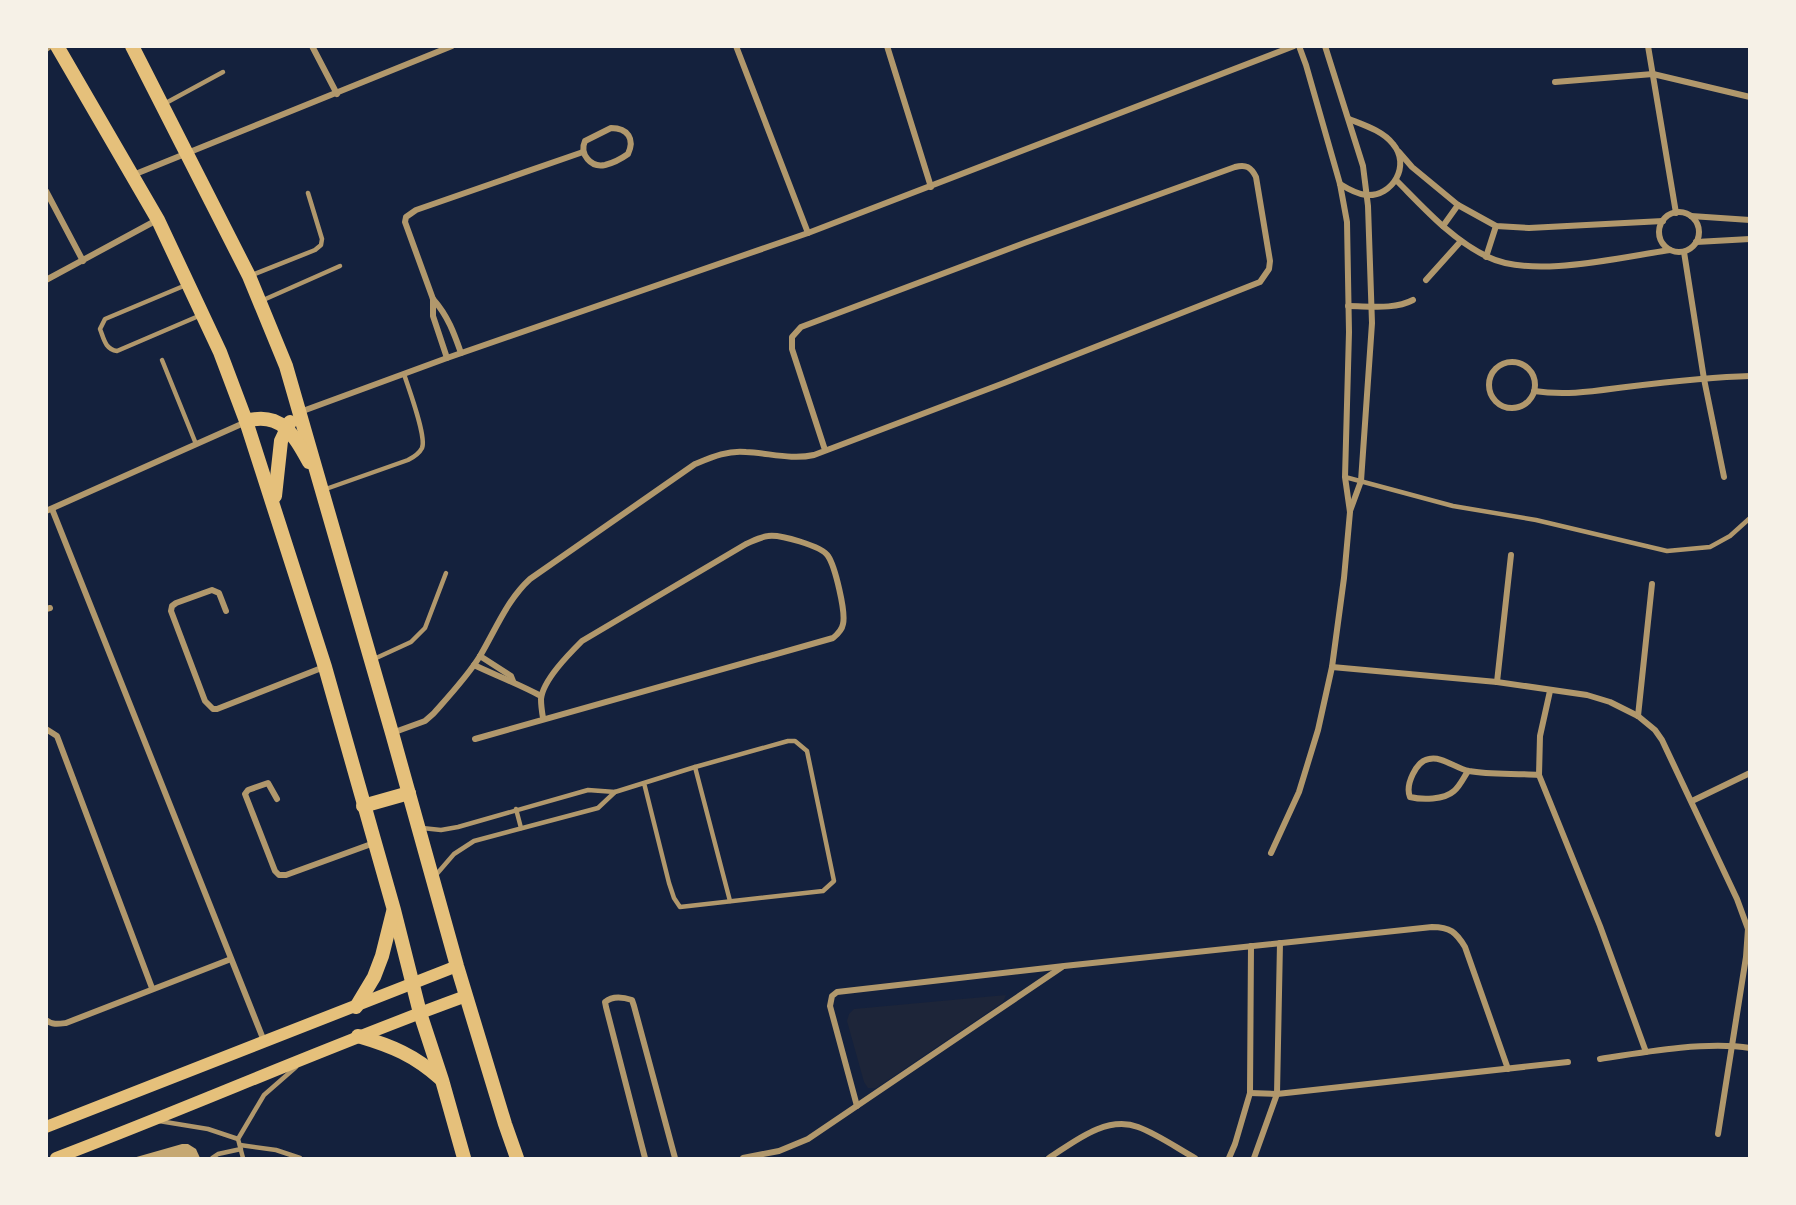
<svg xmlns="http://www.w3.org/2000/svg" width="1796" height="1205" font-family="Bitter,serif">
<rect width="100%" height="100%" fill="#14213d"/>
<polygon fill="#1d2539" points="1006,995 1003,1002 876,1088 868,1088 864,1082 847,1021 849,1014 854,1009"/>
<polygon fill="#c6a872" points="182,1144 188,1144 196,1149 200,1158 133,1158"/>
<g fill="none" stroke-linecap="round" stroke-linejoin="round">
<g stroke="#b1986c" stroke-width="4.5">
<polyline points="164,104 223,72"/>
<polyline points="252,275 315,250 321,245 322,239 308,193"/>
<path d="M186,285L105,319L100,329C104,339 105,349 117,351L201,315"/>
<polyline points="261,301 340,266"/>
<polyline points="162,360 196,444"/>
<polyline points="1345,477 1453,506 1536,520 1667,551 1710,547 1730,536 1750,518"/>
<path d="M323,490L408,460C414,457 419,454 422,448C427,437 408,387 404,374"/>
<polyline points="374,659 411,642 425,628 446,573"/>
<polyline points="695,767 730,901"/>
<polyline points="516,809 521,828"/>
<polyline points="422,828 441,830 458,827 588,790 615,792 695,767 788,741 795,741 807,751 834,881 823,891 680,907 674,898 669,883 644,783"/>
<polyline points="435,876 454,854 474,841 598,808 615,792"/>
<polyline points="159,1121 208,1129 238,1139"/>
<polyline points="240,1145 276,1150 300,1158"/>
<polyline points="212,1158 218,1154 241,1149"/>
<polyline points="243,1158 238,1139 264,1095 296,1067"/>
</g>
<g stroke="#b1986c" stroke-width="6">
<polyline points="312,46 337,94"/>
<polyline points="736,46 808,233"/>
<polyline points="887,46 931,187"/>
<polyline points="1325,46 1363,166 1368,206 1372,323 1361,481 1350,511"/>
<polyline points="1648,46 1676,213"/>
<polyline points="46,49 50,46"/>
<polyline points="1555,82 1653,74 1750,97"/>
<path d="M611,128C628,128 635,139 628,154C621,159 613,163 605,165C591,168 579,154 585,141Z"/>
<polyline points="1399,152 1412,167 1458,205 1496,226 1529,228 1663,221"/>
<polyline points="133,175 452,46"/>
<path d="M1396,180C1424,208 1452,240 1488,257C1532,279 1621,257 1670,250"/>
<path d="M1340,184C1348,189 1357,194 1366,195C1393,197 1411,165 1393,144C1383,131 1364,125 1349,119"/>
<polyline points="46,191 83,261"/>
<circle cx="1679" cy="232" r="20"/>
<polyline points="1691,216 1750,220"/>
<polyline points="1443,226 1458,205"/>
<polyline points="1696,242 1750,239"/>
<polyline points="1684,252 1704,379 1724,477"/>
<polyline points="1486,257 1496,226"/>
<polyline points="46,280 157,220"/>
<polyline points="1426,280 1461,241"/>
<path d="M433,299C448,316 454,333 461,353"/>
<path d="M1348,306C1369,306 1394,310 1413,300"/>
<polyline points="447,358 433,316 433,299 405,222 406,217 416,210 583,152"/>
<circle cx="1512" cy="385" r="23"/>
<path d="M1534,391C1566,396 1595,391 1626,387C1667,382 1708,377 1750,376"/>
<polyline points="300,412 447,358 808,233 1294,46"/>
<polyline points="52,509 264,1041"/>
<polyline points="46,511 246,422"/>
<polyline points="46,609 50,608"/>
<polyline points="226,611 219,593 212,590 176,603 172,606 171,611 205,701 213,709 217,709 324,667"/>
<polyline points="480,656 511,676 513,681"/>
<path d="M474,665C497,676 519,684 541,696"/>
<polyline points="1332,667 1497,682 1587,695 1610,702 1638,716 1655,730 1662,740 1737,899 1748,929 1746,957 1718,1134"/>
<polyline points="1497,682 1511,555"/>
<polyline points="1550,691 1540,736 1539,775 1600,926 1646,1052"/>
<polyline points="1638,716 1652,584"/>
<polyline points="46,729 57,736 152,988"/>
<path d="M392,733L425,721L433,714C449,696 467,677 480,656C496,629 507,600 530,579L695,464C712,457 728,450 746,452C769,453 791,460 814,455L1004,383L1260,282L1269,269L1270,261L1256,177C1251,167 1246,164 1235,167L1027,242L801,327L792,337V349L825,450"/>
<path d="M475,739L833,638C838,634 842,630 843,624C846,612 835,566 828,556C822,546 779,534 768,536C760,537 753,541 746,544L582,641C569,654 543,680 541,699C541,705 542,712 543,718"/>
<path d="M1468,771C1464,777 1460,786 1454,791C1444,800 1422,800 1410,797C1405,785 1416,761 1429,759C1442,756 1455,768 1469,771C1490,775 1517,773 1539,775"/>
<polyline points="277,799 268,783 248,790 245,794 275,871 279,875 286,875 374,843"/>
<polyline points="1692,801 1750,773"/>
<polyline points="1271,853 1299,792 1318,730 1332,667 1344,578 1350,512 1345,477 1349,332 1347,222 1340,184 1306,65 1299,46"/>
<path d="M46,1020C52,1025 58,1024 66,1023L231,959"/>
<path d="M1600,1059C1644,1052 1706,1041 1750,1048"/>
<polyline points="1250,1093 1277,1094 1568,1062"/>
<path d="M857,1106L830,1006L832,996L837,992L1064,966L1432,927C1450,927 1456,932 1465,947L1508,1069"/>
<path d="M645,1158L606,1007L605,1002C612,996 623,997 632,1000L634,1006L675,1158"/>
<polyline points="743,1158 779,1151 808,1139 1062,967"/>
<path d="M1049,1158C1074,1142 1106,1115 1138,1127C1157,1134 1177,1148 1195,1158"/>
<polyline points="1229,1158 1235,1144 1250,1093 1251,946"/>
<polyline points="1254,1158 1277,1094 1280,943"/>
</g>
<g stroke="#e5c07b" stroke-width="12">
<polyline points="46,1127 457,966"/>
<path d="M56,1158C193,1106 328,1046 466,996"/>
</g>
<g stroke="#e5c07b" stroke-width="14">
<polyline points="57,46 158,220 220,352 246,421 325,667 394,910 420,1013 442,1080 464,1158"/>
<polyline points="132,46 249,276 286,366 392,733 457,966 505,1124 517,1158"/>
<path d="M246,421C281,411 294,435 309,462"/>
<polyline points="275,496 281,441 290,422"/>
<polyline points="363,806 409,793"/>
<polyline points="356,1007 374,977 382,956 393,912"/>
<path d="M358,1036C392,1046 414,1055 441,1079"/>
</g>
</g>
<rect width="1796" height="1205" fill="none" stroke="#f6f1e7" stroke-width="96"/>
</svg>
